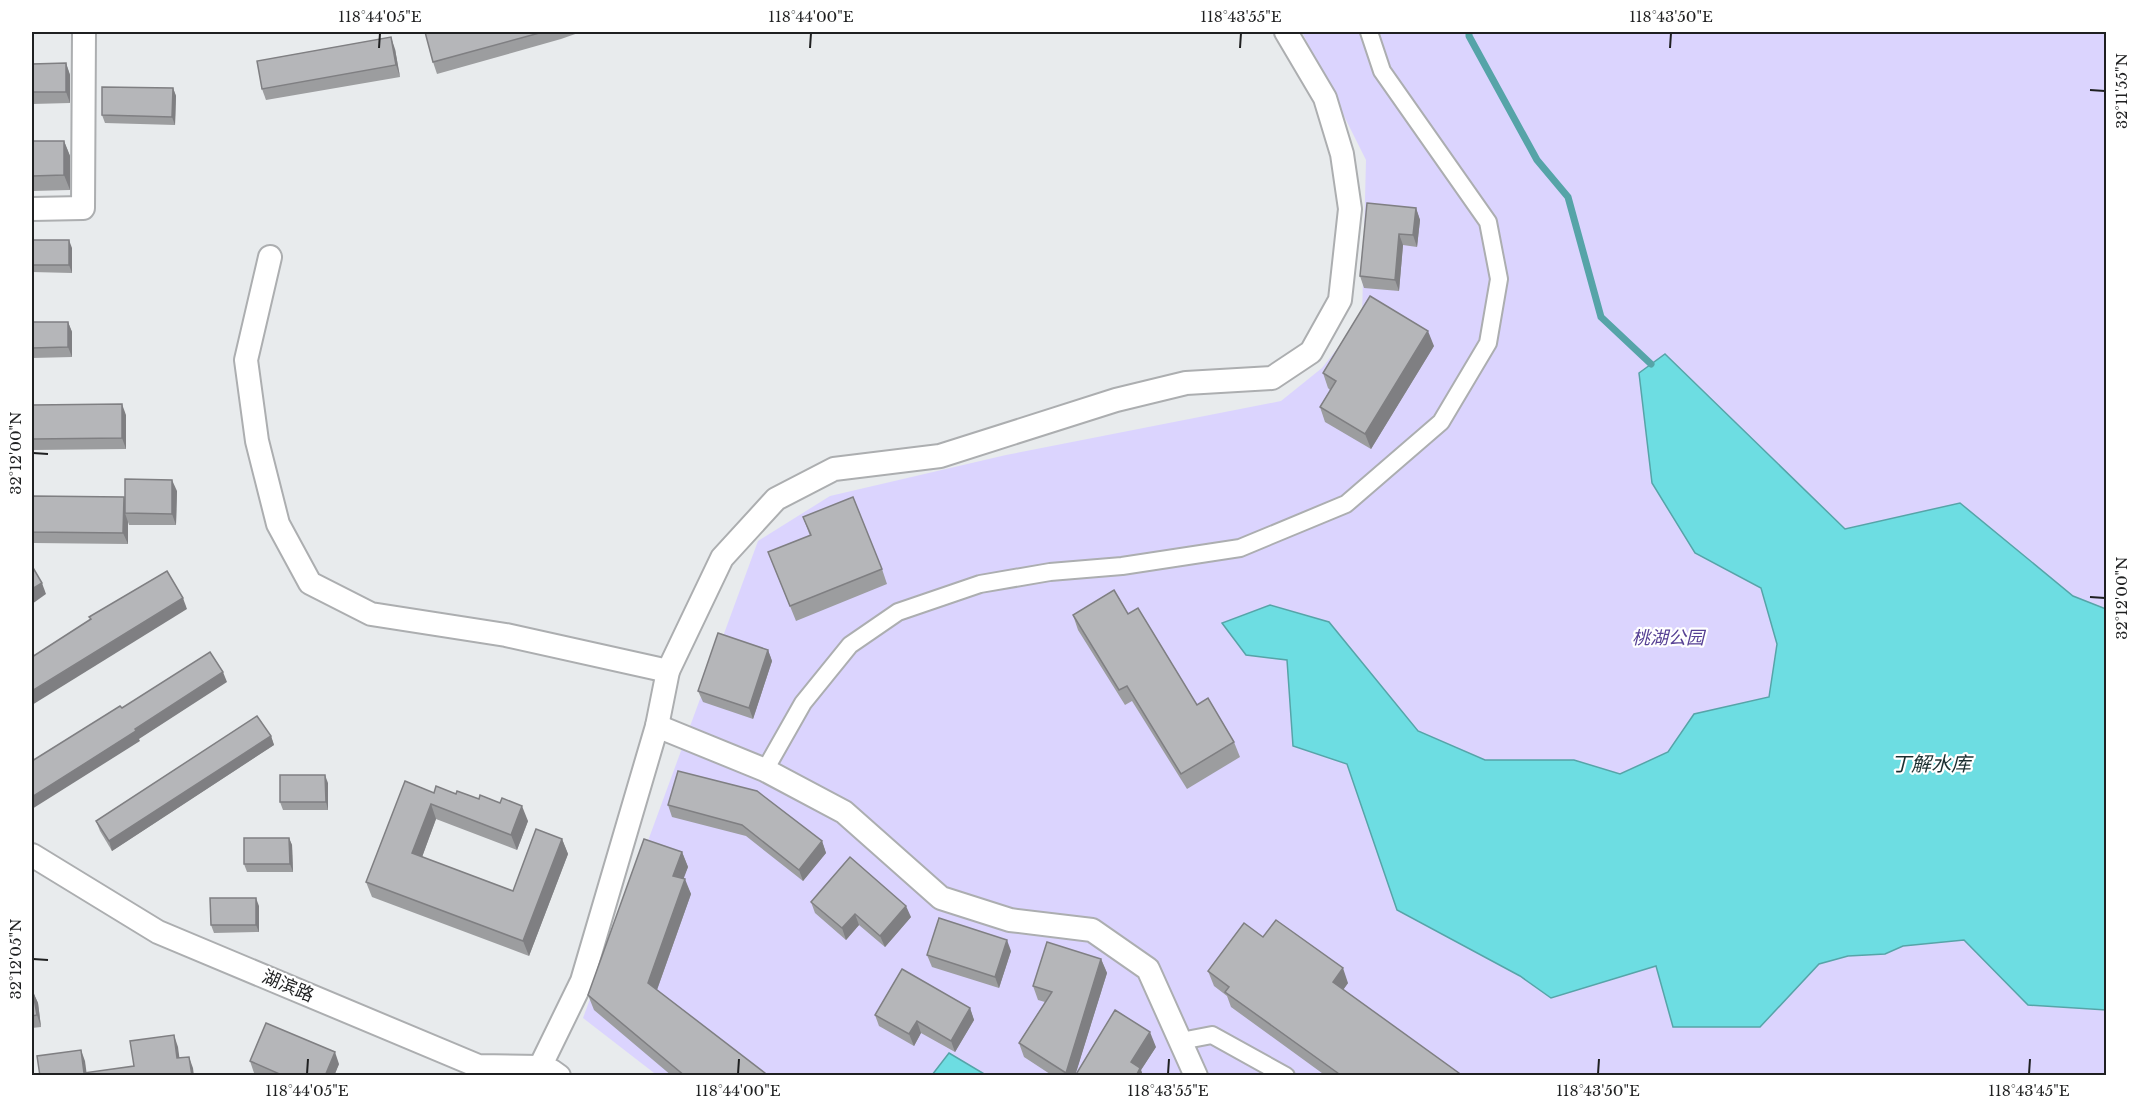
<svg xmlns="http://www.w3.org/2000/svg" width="2138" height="1107" font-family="'Libre Baskerville','Noto Sans SC',serif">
<rect width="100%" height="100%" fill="#e8ebed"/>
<polygon fill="#dbd4fe" points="1302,32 2106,32 2106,1075 658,1076 583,1018 758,541 830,496 1006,455 1281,401 1322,368 1362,317 1366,160"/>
<g fill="#6ddde2" stroke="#56a4a8" stroke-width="1.5">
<polygon points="1665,354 1845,529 1960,503 2073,596 2106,609 2106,1010 2028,1005 1964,940 1903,946 1885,954 1848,956 1819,964 1760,1027 1673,1027 1656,966 1551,998 1520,976 1397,910 1347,764 1293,746 1287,660 1246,655 1222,623 1270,605 1329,622 1418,731 1485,760 1574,760 1620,774 1668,752 1694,714 1769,697 1777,644 1761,588 1695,553 1652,483 1639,373"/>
<polygon points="949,1053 986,1075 932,1075"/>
</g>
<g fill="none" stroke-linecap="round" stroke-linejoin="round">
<polyline stroke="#56a4a8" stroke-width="7" points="1469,32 1469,36 1537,160 1568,197 1601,317 1651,364"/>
<g stroke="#acaeb0" stroke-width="20">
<g id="pedestrian">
<polyline points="765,770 803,703 850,645 898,612 980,584 1050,572 1122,566 1240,548 1346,504 1441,422 1488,343 1499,279 1488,222 1382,71 1369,32"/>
<polyline points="1181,1041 1212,1035 1286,1076"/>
</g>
</g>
<g stroke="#acaeb0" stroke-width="26">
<g id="minor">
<polyline points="32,209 83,208 84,32"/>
<polyline points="270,257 246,360 257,441 278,524 310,583 371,614 506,635 668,671"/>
<polyline points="657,726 765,770 844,812 941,898 1010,920 1092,930 1148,969 1196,1076"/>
<polyline points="32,855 158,932 478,1066 540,1067 552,1071 559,1076"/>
<polyline points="540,1067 582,981 657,726 668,671 722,558 776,499 834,469 940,456 1116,400 1186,383 1272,378 1311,352 1340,300 1350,209 1342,154 1325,98 1286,32"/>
</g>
</g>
<use href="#pedestrian" stroke="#fff" stroke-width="16"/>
<use href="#minor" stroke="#fff" stroke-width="22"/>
</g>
<g fill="#9c9d9f">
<polygon points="109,32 201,32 201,34 109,33"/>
<polygon points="426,32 581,32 561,39 437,74 433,62"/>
<polygon points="395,49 400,77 266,100 262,89"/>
<polygon points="66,63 70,75 70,103 32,104 32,64"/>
<polygon points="173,88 176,96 175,125 105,123 102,115"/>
<polygon points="32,141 64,141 70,156 70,190 32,191"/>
<polygon points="1416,208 1420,220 1417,247 1403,245 1399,291 1364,288 1360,276"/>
<polygon points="32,240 72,248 72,273 32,272"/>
<polygon points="32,322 68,322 72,332 72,357 32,358"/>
<polygon points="1434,346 1371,449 1325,422 1320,407 1330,390 1328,388 1323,373"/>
<polygon points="32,405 126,415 126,449 32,450"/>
<polygon points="177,491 176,525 129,525 128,522 128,544 34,543 32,537 32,532 125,501"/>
<polygon points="803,517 882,569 887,584 796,621 768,552 810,536"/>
<polygon points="1128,614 1197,705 1234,742 1240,757 1187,789 1132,701 1125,705 1078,630 1073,615"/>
<polygon points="768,650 772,661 753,719 703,702 698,691"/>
<polygon points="271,736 274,745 112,851 100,831 96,821"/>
<polygon points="328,783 328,810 283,810 280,802"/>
<polygon points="434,793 528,821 517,850 436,819 422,857 513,891 562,839 568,854 529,956 372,897 366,882"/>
<polygon points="668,805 822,841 826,853 803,881 746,836 672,817"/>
<polygon points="289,838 292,845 293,872 247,872 244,864"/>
<polygon points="682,852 688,867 683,878 691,894 657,990 766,1076 672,1076 594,1010 588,995"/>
<polygon points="811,902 911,917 885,947 859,925 846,940 815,913"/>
<polygon points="259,906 259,932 214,933 211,925"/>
<polygon points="1011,951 999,988 932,967 927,955"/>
<polygon points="1101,959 1107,973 1075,1075 1156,1047 1141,1070 1143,1076 1053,1076 1024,1057 1019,1043 1045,1002 1038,1000 1033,986"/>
<polygon points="1208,971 1348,983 1343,990 1463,1076 1326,1076 1231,1007 1227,996 1214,986"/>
<polygon points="32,992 33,992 38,1003 41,1027 32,1028"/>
<polygon points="970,1008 974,1020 955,1052 921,1033 914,1046 879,1026 875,1015"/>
<polygon points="250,1061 339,1064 334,1076 261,1076 254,1073"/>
</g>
<g fill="#7f7f82">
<polygon points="391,37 395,49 400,77 396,65"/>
<polygon points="66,63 70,75 70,103 66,92"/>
<polygon points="173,88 176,96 175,125 172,117"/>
<polygon points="64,141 70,156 70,190 64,175"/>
<polygon points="1416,208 1420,220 1417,247 1413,235"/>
<polygon points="1399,234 1403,245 1399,291 1395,280"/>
<polygon points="69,240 72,248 72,273 69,265"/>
<polygon points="68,322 72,332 72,357 68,347"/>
<polygon points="1428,331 1434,346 1371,449 1365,434"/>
<polygon points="122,404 126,415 126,449 122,438"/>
<polygon points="172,480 177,491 176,525 172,514"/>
<polygon points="124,497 128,509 125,513 128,522 128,544 123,533"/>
<polygon points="42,583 46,594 32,604 32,589"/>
<polygon points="183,598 187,609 32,705 32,691"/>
<polygon points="768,650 772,661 753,719 749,708"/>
<polygon points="223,672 227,682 139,739 140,741 32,809 32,797 135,729"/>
<polygon points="271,736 274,745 112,851 109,841"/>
<polygon points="325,775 328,783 328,810 326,802"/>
<polygon points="431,804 436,819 418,868 412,853"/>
<polygon points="522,806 528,821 517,850 511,835"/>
<polygon points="289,838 292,845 293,872 290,864"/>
<polygon points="562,839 568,854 529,956 523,941"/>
<polygon points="822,841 826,853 803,881 799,870"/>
<polygon points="682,852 688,867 679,891 673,876"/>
<polygon points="685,879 691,894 654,998 648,983"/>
<polygon points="256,898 259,906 259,932 256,925"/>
<polygon points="906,906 911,917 885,947 880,936"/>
<polygon points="855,914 859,925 846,940 842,928"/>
<polygon points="1007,940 1011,951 999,988 995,977"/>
<polygon points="1101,959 1107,973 1075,1076 1067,1076 1066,1073"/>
<polygon points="1343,968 1348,983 1338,997 1333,982"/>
<polygon points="33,992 38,1003 41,1027 37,1015"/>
<polygon points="970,1008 974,1020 955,1052 951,1041"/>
<polygon points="917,1021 921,1033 914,1046 909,1034"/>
<polygon points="1150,1032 1156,1047 1141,1070 1143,1076 1136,1076 1131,1062"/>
<polygon points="174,1035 178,1047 181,1070 177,1058"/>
<polygon points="81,1050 85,1061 87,1076 84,1073"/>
<polygon points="335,1052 339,1064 334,1076 325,1076"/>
<polygon points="189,1057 193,1068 194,1076 192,1076"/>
</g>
<g fill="#b5b6b9" stroke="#7f7f82" stroke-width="1.5">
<polygon points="425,32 543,32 433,62"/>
<polygon points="391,37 396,65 262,89 257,61"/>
<polygon points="66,63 66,92 32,92 32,64"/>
<polygon points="102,87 173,88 172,117 102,115"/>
<polygon points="32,141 64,141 64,175 32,176"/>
<polygon points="1367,203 1416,208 1413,235 1399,234 1395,280 1360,276"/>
<rect x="32" y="240" width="37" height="25"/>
<polygon points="1370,296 1428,331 1365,434 1320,407 1336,381 1323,373"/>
<polygon points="32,322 68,322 68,347 32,348"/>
<polygon points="122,404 122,438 32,439 32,405"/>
<polygon points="125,479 172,480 172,514 125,513"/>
<polygon points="32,496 124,497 123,533 32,532"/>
<polygon points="853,497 882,569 790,606 768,552 811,535 803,517"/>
<polygon points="32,566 42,583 32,589"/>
<polygon points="167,571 183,598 32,691 32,657 91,619 89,617"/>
<polygon points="1114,590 1128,614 1138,608 1197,705 1208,698 1234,742 1181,774 1127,686 1119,690 1073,615"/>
<polygon points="718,633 768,650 749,708 698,691"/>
<polygon points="210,652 223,672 135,729 136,731 32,797 32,761 120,706 122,708"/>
<polygon points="257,716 271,736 109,841 96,821"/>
<polygon points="678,771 757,791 822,841 799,870 742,825 668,805"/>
<polygon points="280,775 325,775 326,802 280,802"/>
<polygon points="405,781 434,793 436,786 456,794 457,791 479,799 480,795 500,803 502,798 522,806 511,835 431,804 412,853 513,891 536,829 562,839 523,941 366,882"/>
<polygon points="244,838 289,838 290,864 244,864"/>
<polygon points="644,839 682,852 673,876 685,879 648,983 765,1073 764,1076 685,1076 588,995"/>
<polygon points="850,857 906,906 880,936 855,914 842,928 811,902"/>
<polygon points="210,898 256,898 256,925 211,925"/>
<polygon points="939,918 1007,940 995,977 927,955"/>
<polygon points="1276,920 1343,968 1333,982 1463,1076 1342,1076 1225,992 1229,987 1208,971 1244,923 1263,937"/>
<polygon points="1047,942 1101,959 1066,1073 1019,1043 1052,992 1033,986"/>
<polygon points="902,969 970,1008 951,1041 917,1021 909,1034 875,1015"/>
<polygon points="32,992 33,992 37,1015 32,1016"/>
<polygon points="1115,1010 1150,1032 1131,1062 1140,1068 1136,1076 1075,1076"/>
<polygon points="266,1023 335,1052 325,1076 284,1076 250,1061"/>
<polygon points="174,1035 177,1058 189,1057 192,1076 40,1076 37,1056 81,1050 84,1073 134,1066 130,1041"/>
</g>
<path fill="none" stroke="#1f2021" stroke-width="2" d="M379,48L380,33M810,48L811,33M1240,48L1241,33M1670,48L1671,33M2090,90L2105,91M33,453L48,454M2090,597L2105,598M33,959L48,960M307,1074L308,1059M738,1074L739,1059M1168,1074L1169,1059M1598,1074L1599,1059M2029,1074L2030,1059"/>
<g text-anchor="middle" stroke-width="4.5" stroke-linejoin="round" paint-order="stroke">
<g font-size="18" font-style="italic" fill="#564094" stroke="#fff">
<text x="1668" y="644">桃湖公园</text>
</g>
<g font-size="18" fill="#1f2021" stroke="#fff">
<text transform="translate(288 986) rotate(23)" y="6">湖滨路</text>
</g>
<g font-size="20" font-style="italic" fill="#1b2f30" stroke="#fff">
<text x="1931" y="771">丁解水库</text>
</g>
</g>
<rect width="2138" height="1107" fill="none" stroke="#ffffff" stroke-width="66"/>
<rect x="33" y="33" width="2072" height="1041" fill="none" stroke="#1f2021" stroke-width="2"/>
<g font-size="15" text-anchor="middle" fill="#1f2021">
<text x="380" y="22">118°44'05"E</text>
<text x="811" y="22">118°44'00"E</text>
<text x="1241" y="22">118°43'55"E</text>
<text x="1671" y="22">118°43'50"E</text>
<text transform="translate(2122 91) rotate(-90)" y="5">32°11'55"N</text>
<text transform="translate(16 453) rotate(-90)" y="5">32°12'00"N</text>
<text transform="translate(2122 598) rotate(-90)" y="5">32°12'00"N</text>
<text transform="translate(16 959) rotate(-90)" y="5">32°12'05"N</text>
<text x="307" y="1096">118°44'05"E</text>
<text x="738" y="1096">118°44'00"E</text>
<text x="1168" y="1096">118°43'55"E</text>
<text x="1598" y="1096">118°43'50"E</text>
<text x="2029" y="1096">118°43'45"E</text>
</g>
</svg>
